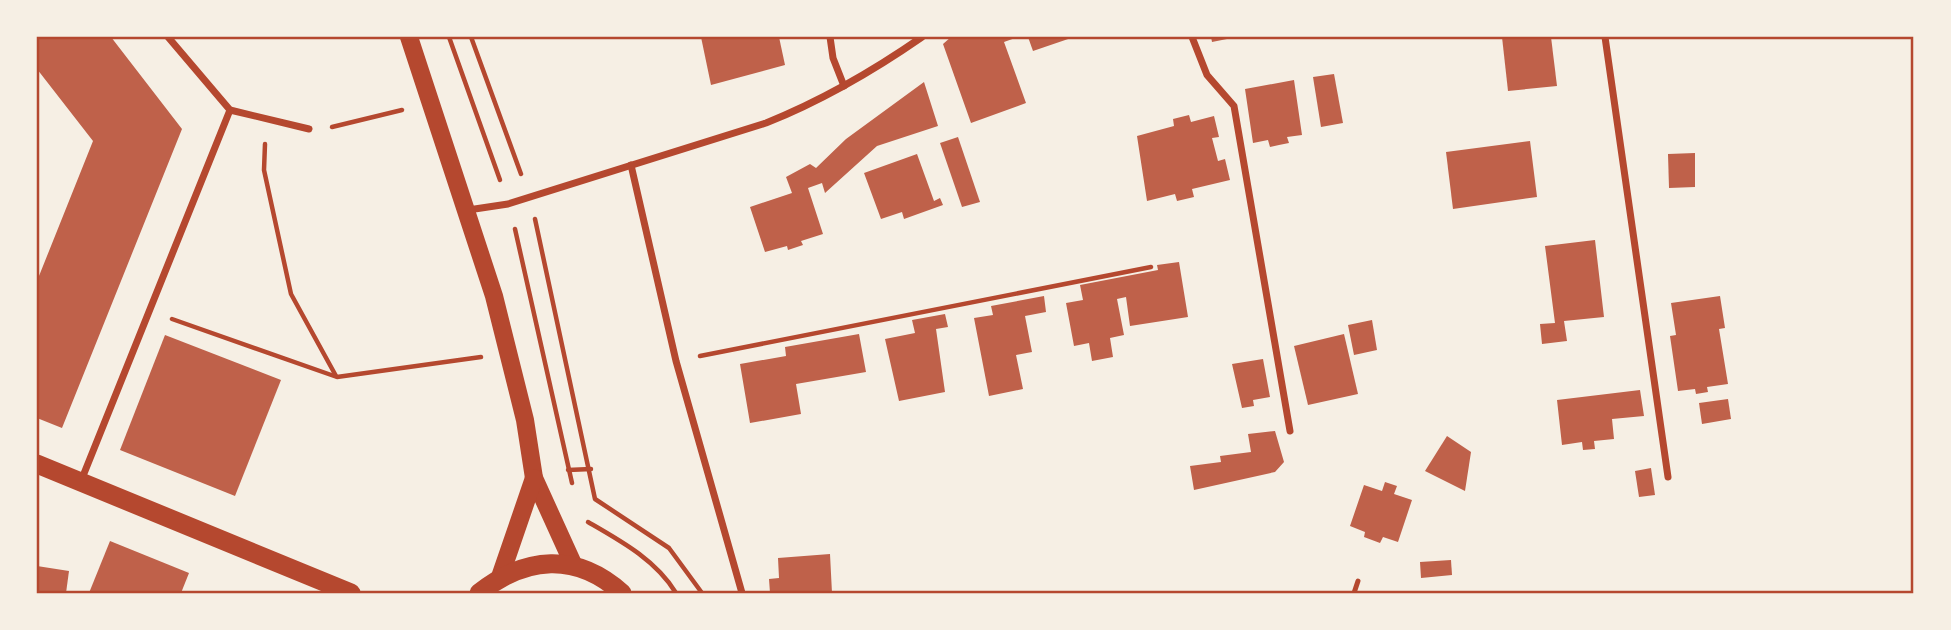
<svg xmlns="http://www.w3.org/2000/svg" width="1951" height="630" font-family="Commissioner,sans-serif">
<rect width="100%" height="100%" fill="#f6efe4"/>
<g fill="#bf614a">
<polygon points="37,37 111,37 182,129 62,428 37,418 37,281 93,141 37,69"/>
<polygon points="701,37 779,37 785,65 711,85"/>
<polygon points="951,37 1018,37 1004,42 1026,103 971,123 943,44"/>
<polygon points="1028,37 1074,37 1033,51"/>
<polygon points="1211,37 1232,37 1232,38 1212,42"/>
<polygon points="1502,37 1551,37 1557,86 1508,91"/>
<polygon points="1334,74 1343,123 1321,127 1313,77"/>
<polygon points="1294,80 1302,135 1287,137 1289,143 1279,145 1270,147 1268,140 1253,143 1245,89"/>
<polygon points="924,82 938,126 877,146 825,193 822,183 808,188 823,234 801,241 803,245 788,250 787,246 765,252 750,207 792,193 786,177 810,164 816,168 846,139"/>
<polygon points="1189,115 1191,122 1214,116 1219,137 1212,138 1218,161 1225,159 1230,180 1192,189 1194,197 1177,201 1175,194 1147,201 1137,136 1174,126 1173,119"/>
<polygon points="958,137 980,202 962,207 940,143"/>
<polygon points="1530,141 1537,197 1453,209 1446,152"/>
<polygon points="1695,153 1695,187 1669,188 1668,154"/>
<polygon points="917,154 934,201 940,198 943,205 904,219 902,212 881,219 864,173"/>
<polygon points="1595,240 1604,317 1564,321 1567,341 1542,344 1540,324 1555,323 1545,246"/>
<polygon points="1179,262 1188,317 1130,326 1126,297 1117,299 1124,335 1110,338 1113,357 1092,361 1089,343 1074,346 1066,303 1083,300 1080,285 1158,270 1157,265"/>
<polygon points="1044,296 1046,312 1025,316 1032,352 1016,355 1023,389 989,396 974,318 993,315 991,306"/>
<polygon points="1720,296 1725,328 1719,329 1728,384 1707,387 1708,392 1696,394 1695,389 1678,391 1670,336 1676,335 1671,303"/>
<polygon points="945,314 948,327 936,329 945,392 899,401 885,339 915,333 912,320"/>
<polygon points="1372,320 1377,350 1354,355 1348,325"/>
<polygon points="859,334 866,372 796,384 801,414 750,423 740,364 786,356 785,347"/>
<polygon points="1344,334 1358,394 1308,405 1294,346"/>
<polygon points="165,335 281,380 235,496 120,450"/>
<polygon points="1263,359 1270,397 1253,400 1254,406 1242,408 1232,364"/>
<polygon points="1640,390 1644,416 1612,419 1614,439 1594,441 1595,449 1583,450 1582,442 1562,445 1557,400"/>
<polygon points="1728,399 1731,419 1702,424 1699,403"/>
<polygon points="1275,431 1284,462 1275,472 1194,490 1190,466 1221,462 1220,456 1251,452 1248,434"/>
<polygon points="1447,436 1471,452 1465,491 1425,471"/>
<polygon points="1651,468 1655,495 1639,497 1635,471"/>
<polygon points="1385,482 1397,486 1394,494 1412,500 1398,542 1383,537 1380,543 1364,537 1365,532 1350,526 1364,485 1382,491"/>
<polygon points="110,541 189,573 181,593 89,593"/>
<polygon points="830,554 832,593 770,593 769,579 779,578 778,558"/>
<polygon points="1451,560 1452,575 1421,578 1420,562"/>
<polygon points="37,566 69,571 66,593 37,593"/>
</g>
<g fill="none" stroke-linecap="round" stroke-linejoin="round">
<g stroke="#b5482f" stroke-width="4.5">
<polyline points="449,37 500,180"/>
<polyline points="471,37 521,174"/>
<polyline points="332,127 402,110"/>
<polyline points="265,144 264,170 291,294 336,376"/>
<polyline points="535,219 595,499 669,548 702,593"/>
<polyline points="515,229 572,483"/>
<polyline points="172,319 337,377 481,357"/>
<polyline points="700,356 1151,267"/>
<polyline points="568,470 591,469"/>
<path d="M588,522C621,541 656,560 676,593"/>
</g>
<polyline stroke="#b5482f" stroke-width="5" points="1354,593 1358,581"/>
<g stroke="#b5482f" stroke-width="7">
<polyline points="168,37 230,110 309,129"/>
<polyline points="830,37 833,58 844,86"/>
<polyline points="1192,37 1207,75 1234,106 1290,431"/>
<polyline points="1605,37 1668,477"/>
<polyline points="631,165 676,361 742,593"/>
<path d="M468,210L508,204L766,123C821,101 873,71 922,37"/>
<polyline points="81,481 230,110"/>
</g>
<g stroke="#b5482f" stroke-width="18">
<polyline points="409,37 494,296 525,420 534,478 574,566"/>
<polyline points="500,577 534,478"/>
</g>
<g stroke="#b5482f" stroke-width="19">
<polyline points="37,464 351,593"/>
<path d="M479,593C526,556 576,552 622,593"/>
</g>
</g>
<rect width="1951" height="630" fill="none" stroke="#f6efe4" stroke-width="77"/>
<rect x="38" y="38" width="1874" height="554" fill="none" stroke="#b5482f" stroke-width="2.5"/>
</svg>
